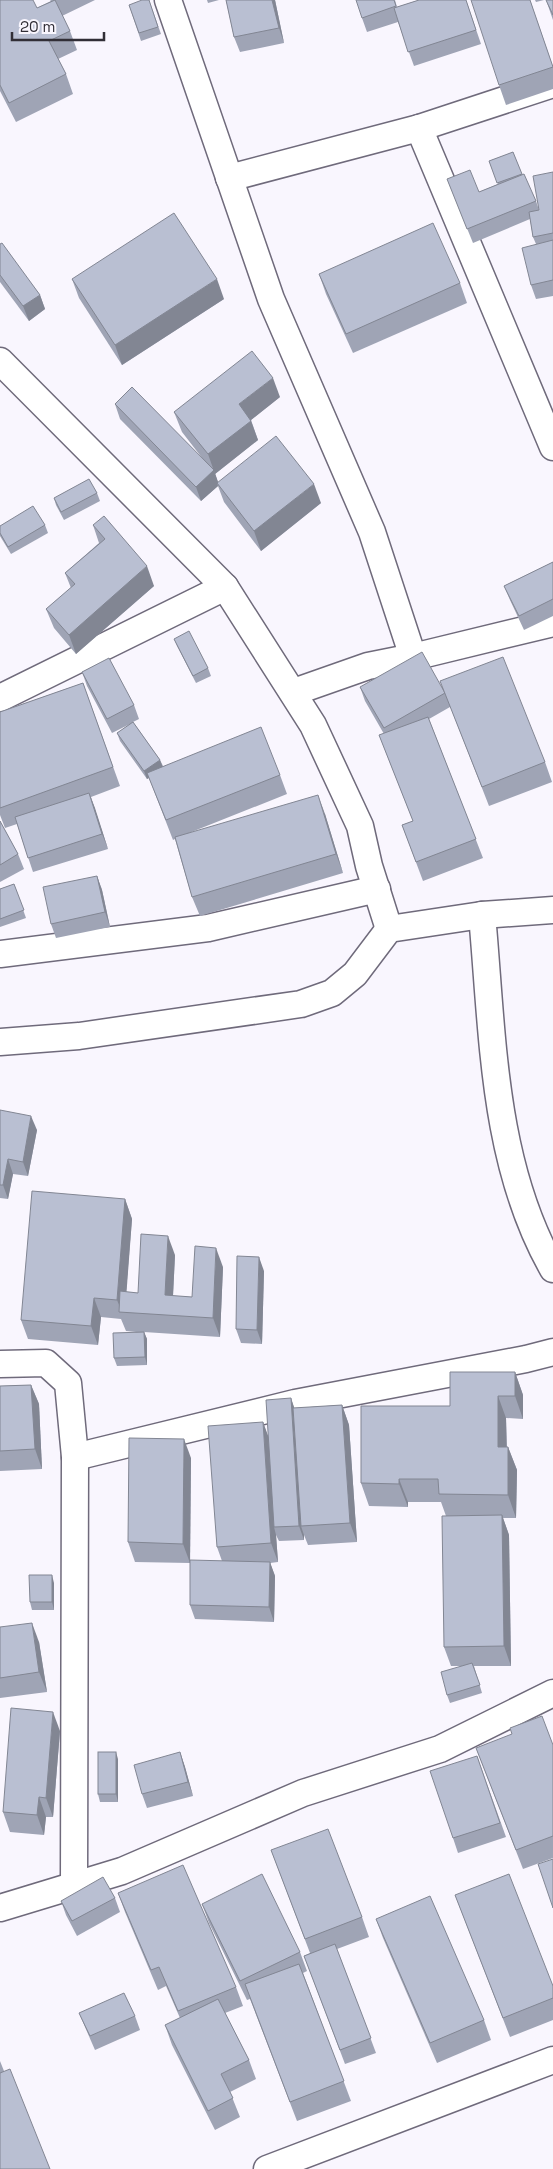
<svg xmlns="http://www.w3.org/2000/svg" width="553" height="2169" font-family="'Space Grotesk',sans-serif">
<rect width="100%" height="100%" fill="#f9f6fe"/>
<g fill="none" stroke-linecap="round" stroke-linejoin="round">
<g stroke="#6f6a7b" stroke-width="29">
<g id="minor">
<polyline points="168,0 271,299 372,532 413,657 368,666 294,692"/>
<polyline points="419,128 553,447"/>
<polyline points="229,178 419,128 553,84"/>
<polyline points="0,361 225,587 313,725 360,826 369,866 389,929"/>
<polyline points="413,657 553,623"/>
<polyline points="0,698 225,587"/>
<path d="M482,915C493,1034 492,1162 553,1269"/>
<polyline points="0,954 208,928 377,889"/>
<polyline points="0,1042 79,1036 301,1004 332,993 355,974 389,929 482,915 553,910"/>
<polyline points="0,1364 46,1363 68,1383 75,1457 74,1885"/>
<polyline points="75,1457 295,1403 526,1359 553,1352"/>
<polyline points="0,1908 122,1871 303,1793 440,1749 553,1693"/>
<polyline points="267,2169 553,2060"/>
</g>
</g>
<use href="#minor" stroke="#fff" stroke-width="26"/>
</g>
<g fill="#9fa4b5">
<polygon points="0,0 37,8 51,1 50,0 95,0 62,16 70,31 77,50 58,59 66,74 73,94 16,122 0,91"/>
<polygon points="149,0 161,34 141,41 129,5"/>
<polygon points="207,0 219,0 208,3"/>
<polygon points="226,0 275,0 284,43 240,52 234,37"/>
<polygon points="395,0 397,7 419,0 466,0 481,44 414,66 398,22 367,32 362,18"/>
<polygon points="530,0 553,67 553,89 506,105 499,85"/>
<polygon points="535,0 544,0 536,2"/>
<polygon points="546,0 553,0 553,20"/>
<polygon points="513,152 522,175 536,201 539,210 553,172 553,296 536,299 531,285 536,244 533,237 530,219 473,243 447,179 479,192 498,184 489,161"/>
<polygon points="0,244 40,295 45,309 29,321 0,282"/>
<polygon points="319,274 460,283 467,303 353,353 326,294"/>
<polygon points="72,279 224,299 122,365 79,298"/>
<polygon points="280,397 251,420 258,440 215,474 218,482 321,503 261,551 224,502 218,486 201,501 120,419 115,404 206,463 182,432 174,412"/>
<polygon points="97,493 100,501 64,520 56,505 54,498"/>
<polygon points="45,525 48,533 11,554 0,536 0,526"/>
<polygon points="93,525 154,586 76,654 54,628 46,609 71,588 65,573 99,543"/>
<polygon points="553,562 553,616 524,630 510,600 504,586"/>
<polygon points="174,639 208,668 211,676 196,683 177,646"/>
<polygon points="82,672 134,705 139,719 133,722 160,760 163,766 280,775 287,794 189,833 325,814 343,873 200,916 192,897 175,839 173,840 149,778 147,779 120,741 117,733 130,724 112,733 87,686"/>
<polygon points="83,683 120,786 91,797 108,849 33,872 17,824 5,828 0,815 0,712"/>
<polygon points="360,687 445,692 545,762 552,782 489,806 450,706 450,707 429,719 483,858 423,881 402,825 413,821 379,735 384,734 365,701"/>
<polygon points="0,821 18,854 24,869 0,882"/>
<polygon points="97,876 102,890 110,927 56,938 51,924"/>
<polygon points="14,884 26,918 0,927 0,889"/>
<polygon points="0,1110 37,1130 28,1176 13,1174 8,1199 0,1198"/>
<polygon points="125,1199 132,1219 126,1292 138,1293 175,1255 173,1296 192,1297 223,1267 220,1337 144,1332 147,1339 147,1365 117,1366 114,1358 136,1332 126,1331 121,1319 101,1317 98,1345 28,1339 21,1320"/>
<polygon points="264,1271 262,1344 241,1343 236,1329"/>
<polygon points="515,1372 523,1395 523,1419 506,1418 507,1447 508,1447 517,1470 516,1518 503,1518 509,1535 511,1666 474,1666 482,1693 450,1703 447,1695 460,1666 451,1666 444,1647 446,1516 441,1502 408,1502 408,1507 369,1506 361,1483 450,1406"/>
<polygon points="31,1385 39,1404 42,1469 0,1471 0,1386"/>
<polygon points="291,1398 294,1408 342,1405 349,1425 357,1542 308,1545 304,1535 304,1540 279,1541 276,1535 278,1562 270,1563 275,1576 274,1622 195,1619 190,1605 222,1561 217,1547 263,1422 268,1437"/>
<polygon points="191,1458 190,1563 135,1562 128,1542"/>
<polygon points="54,1583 54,1610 32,1610 30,1602"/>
<polygon points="0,1627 39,1642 47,1692 0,1698"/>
<polygon points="60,1731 53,1817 46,1817 44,1835 10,1832 3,1812"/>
<polygon points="553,1745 553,1858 523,1869 476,1748"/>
<polygon points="180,1752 185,1767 193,1796 147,1808 142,1794"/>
<polygon points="477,1756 506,1837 458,1853 453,1838"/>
<polygon points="118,1759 118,1802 100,1802 98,1794"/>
<polygon points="271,1850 362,1917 369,1937 337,1949 376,2053 345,2064 304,1956 310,1953"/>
<polygon points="118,1893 236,1987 243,2006 225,2013 249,2060 256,2079 230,2092 240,2117 215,2130 172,2045 165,2025 180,2018 166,1986 158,1990 125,1912"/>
<polygon points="455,1895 553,1986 553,2020 510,2037"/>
<polygon points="115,1898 120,1912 77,1936 66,1915 61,1901"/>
<polygon points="202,1904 300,1952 307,1971 303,1973 351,2101 297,2121 250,1999 247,2000 209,1923"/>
<polygon points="376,1919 484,2020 491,2040 437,2063 383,1938"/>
<polygon points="79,2013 135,2016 140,2030 95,2050 85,2027"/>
<polygon points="0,2061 4,2071 0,2169"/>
</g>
<g fill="#828693">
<polygon points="272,0 275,0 284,43 279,28"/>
<polygon points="217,279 224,299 122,365 115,345"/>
<polygon points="40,295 45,309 29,321 23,306"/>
<polygon points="273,378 280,397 246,424 239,404"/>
<polygon points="251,421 258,440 215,474 208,454"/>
<polygon points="214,470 219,485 217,483 218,486 201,501 196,487"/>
<polygon points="314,484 321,503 261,551 254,531"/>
<polygon points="147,566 154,586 76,654 69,635"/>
<polygon points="160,760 163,768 147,779 144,771"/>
<polygon points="89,793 95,808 108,849 102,834"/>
<polygon points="318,795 325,814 343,873 336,854"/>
<polygon points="97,876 102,890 110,927 105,912"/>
<polygon points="31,1116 37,1130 28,1176 23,1162"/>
<polygon points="8,1159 13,1174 8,1199 3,1185"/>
<polygon points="125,1199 132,1219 125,1312 122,1312 117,1300"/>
<polygon points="168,1236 175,1255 172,1315 165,1295"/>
<polygon points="216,1248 223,1267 220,1337 213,1318"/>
<polygon points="259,1257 264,1271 262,1344 257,1330"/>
<polygon points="94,1298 101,1317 98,1345 91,1326"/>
<polygon points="144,1332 147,1339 147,1365 145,1357"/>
<polygon points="515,1372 523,1395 523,1419 515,1396"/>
<polygon points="31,1385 39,1404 42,1469 35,1449"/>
<polygon points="498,1396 506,1418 507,1470 498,1447"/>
<polygon points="291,1398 296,1413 301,1526 304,1535 304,1540 299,1526"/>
<polygon points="342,1405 349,1425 357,1542 350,1523"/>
<polygon points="263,1422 270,1441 274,1527 276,1535 278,1562 271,1543"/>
<polygon points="184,1439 191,1458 190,1563 183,1544"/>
<polygon points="508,1447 517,1470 516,1518 508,1495"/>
<polygon points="399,1479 408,1502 408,1507 399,1484"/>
<polygon points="502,1515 509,1535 511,1666 504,1646"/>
<polygon points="270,1562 275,1576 274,1622 269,1607"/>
<polygon points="52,1575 54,1583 54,1610 52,1602"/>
<polygon points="32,1623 39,1642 47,1692 39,1672"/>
<polygon points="53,1712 60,1731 53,1817 46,1798"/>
<polygon points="116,1752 118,1759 118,1802 116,1794"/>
<polygon points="180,1752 185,1767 193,1796 188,1782"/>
<polygon points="39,1797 46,1817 44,1835 37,1815"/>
</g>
<g fill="#b9bfd2" stroke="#828693">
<polygon points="0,0 33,0 37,8 55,0 70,31 49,41 66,74 9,103 0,85"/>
<polygon points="142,0 149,0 158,27 139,33 129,5"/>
<polygon points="226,0 272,0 279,28 234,37"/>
<polygon points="356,0 394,0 396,6 362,18"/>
<polygon points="419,0 466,0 476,30 408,52 394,8"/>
<polygon points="471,0 530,0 553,67 499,85"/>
<polygon points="546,0 553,0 553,15"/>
<polygon points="513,152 522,174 497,183 489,161"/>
<polygon points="470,170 479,192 524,174 536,201 467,229 447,179"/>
<polygon points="553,172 553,233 533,237 529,212 539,210 533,176"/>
<polygon points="174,213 217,279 115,345 72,279"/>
<polygon points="433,223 460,283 346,334 319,274"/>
<polygon points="553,240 553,280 531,285 522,248"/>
<polygon points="2,243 40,295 23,306 0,275 0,244"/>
<polygon points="252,351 273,378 239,404 251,421 208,454 174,412"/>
<polygon points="132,387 214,470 196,487 115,404"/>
<polygon points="276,436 314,484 254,531 217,483"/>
<polygon points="89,479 97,493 61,512 54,498"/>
<polygon points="33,506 45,525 8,547 0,533 0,526"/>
<polygon points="104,516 147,566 69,635 46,609 75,584 65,573 105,539 93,525"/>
<polygon points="553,562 553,599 519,616 504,586"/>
<polygon points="189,631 208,668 193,676 174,639"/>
<polygon points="422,652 445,693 384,728 360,687"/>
<polygon points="503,657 545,762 482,787 440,681"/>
<polygon points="109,658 134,705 107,719 82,672"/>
<polygon points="83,683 113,767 0,808 0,712"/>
<polygon points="428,717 476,839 416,862 402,825 413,821 379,735"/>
<polygon points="133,722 160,760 144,771 117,733"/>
<polygon points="261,727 280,775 166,820 147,773"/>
<polygon points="89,793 102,834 28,858 15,817"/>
<polygon points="318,795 336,854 192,897 175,837"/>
<polygon points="0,821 18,854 0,865"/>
<polygon points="97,876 105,912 51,924 43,887"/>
<polygon points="14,884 24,910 0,919 0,889"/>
<polygon points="0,1110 31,1116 23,1162 8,1159 3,1185 0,1185"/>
<polygon points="32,1191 125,1199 117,1300 94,1298 91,1326 21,1320"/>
<polygon points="141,1234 168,1236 165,1295 192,1297 195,1246 216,1248 213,1318 119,1312 120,1291 138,1293"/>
<polygon points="237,1256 259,1257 257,1330 236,1329"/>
<polygon points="144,1332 145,1357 114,1358 113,1333"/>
<polygon points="450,1372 515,1372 515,1396 498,1396 498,1447 508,1447 508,1495 439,1494 438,1479 399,1479 399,1484 361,1483 361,1406 450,1406"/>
<polygon points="31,1385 35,1449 0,1451 0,1386"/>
<polygon points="291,1398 299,1526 274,1527 266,1400"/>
<polygon points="342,1405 350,1523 301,1526 293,1408"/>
<polygon points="263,1422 271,1543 217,1547 208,1426"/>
<polygon points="129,1438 184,1439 183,1544 128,1542"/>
<polygon points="502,1515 504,1646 444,1647 442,1516"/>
<polygon points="190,1560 270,1562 269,1607 190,1605"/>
<polygon points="29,1575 52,1575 52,1602 30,1602"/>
<polygon points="32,1623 39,1672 0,1678 0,1627"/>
<polygon points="472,1663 480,1685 447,1695 441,1672"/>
<polygon points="11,1708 53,1712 46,1798 39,1797 37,1815 3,1812"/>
<polygon points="542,1716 553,1745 553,1836 516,1850 476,1748 512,1734 510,1728"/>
<rect x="98" y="1752" width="18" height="42"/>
<polygon points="180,1752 188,1782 142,1794 134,1765"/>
<polygon points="477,1756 500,1823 453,1838 430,1771"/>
<polygon points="328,1829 362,1917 305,1939 271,1850"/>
<polygon points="553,1859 553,1908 538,1864"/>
<polygon points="183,1865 236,1987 178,2011 159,1967 151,1970 118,1893"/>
<polygon points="262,1874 300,1952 240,1981 202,1904"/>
<polygon points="509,1874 553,1986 553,1998 503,2018 455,1895"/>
<polygon points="103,1877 115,1898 72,1921 61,1901"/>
<polygon points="430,1896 484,2020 430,2043 376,1919"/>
<polygon points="335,1944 371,2038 340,2050 304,1956"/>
<polygon points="299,1964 344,2081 290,2102 245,1984"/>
<polygon points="124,1993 135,2016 90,2036 79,2013"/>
<polygon points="218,1999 249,2060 221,2074 233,2098 208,2111 165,2025"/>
<polygon points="10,2069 50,2169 0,2169 0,2073"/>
</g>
<path d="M12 32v8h92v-8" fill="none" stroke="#312e36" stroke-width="2.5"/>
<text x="20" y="32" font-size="15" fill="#312e36" stroke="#f9f6fe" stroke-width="4" paint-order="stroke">20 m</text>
</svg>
